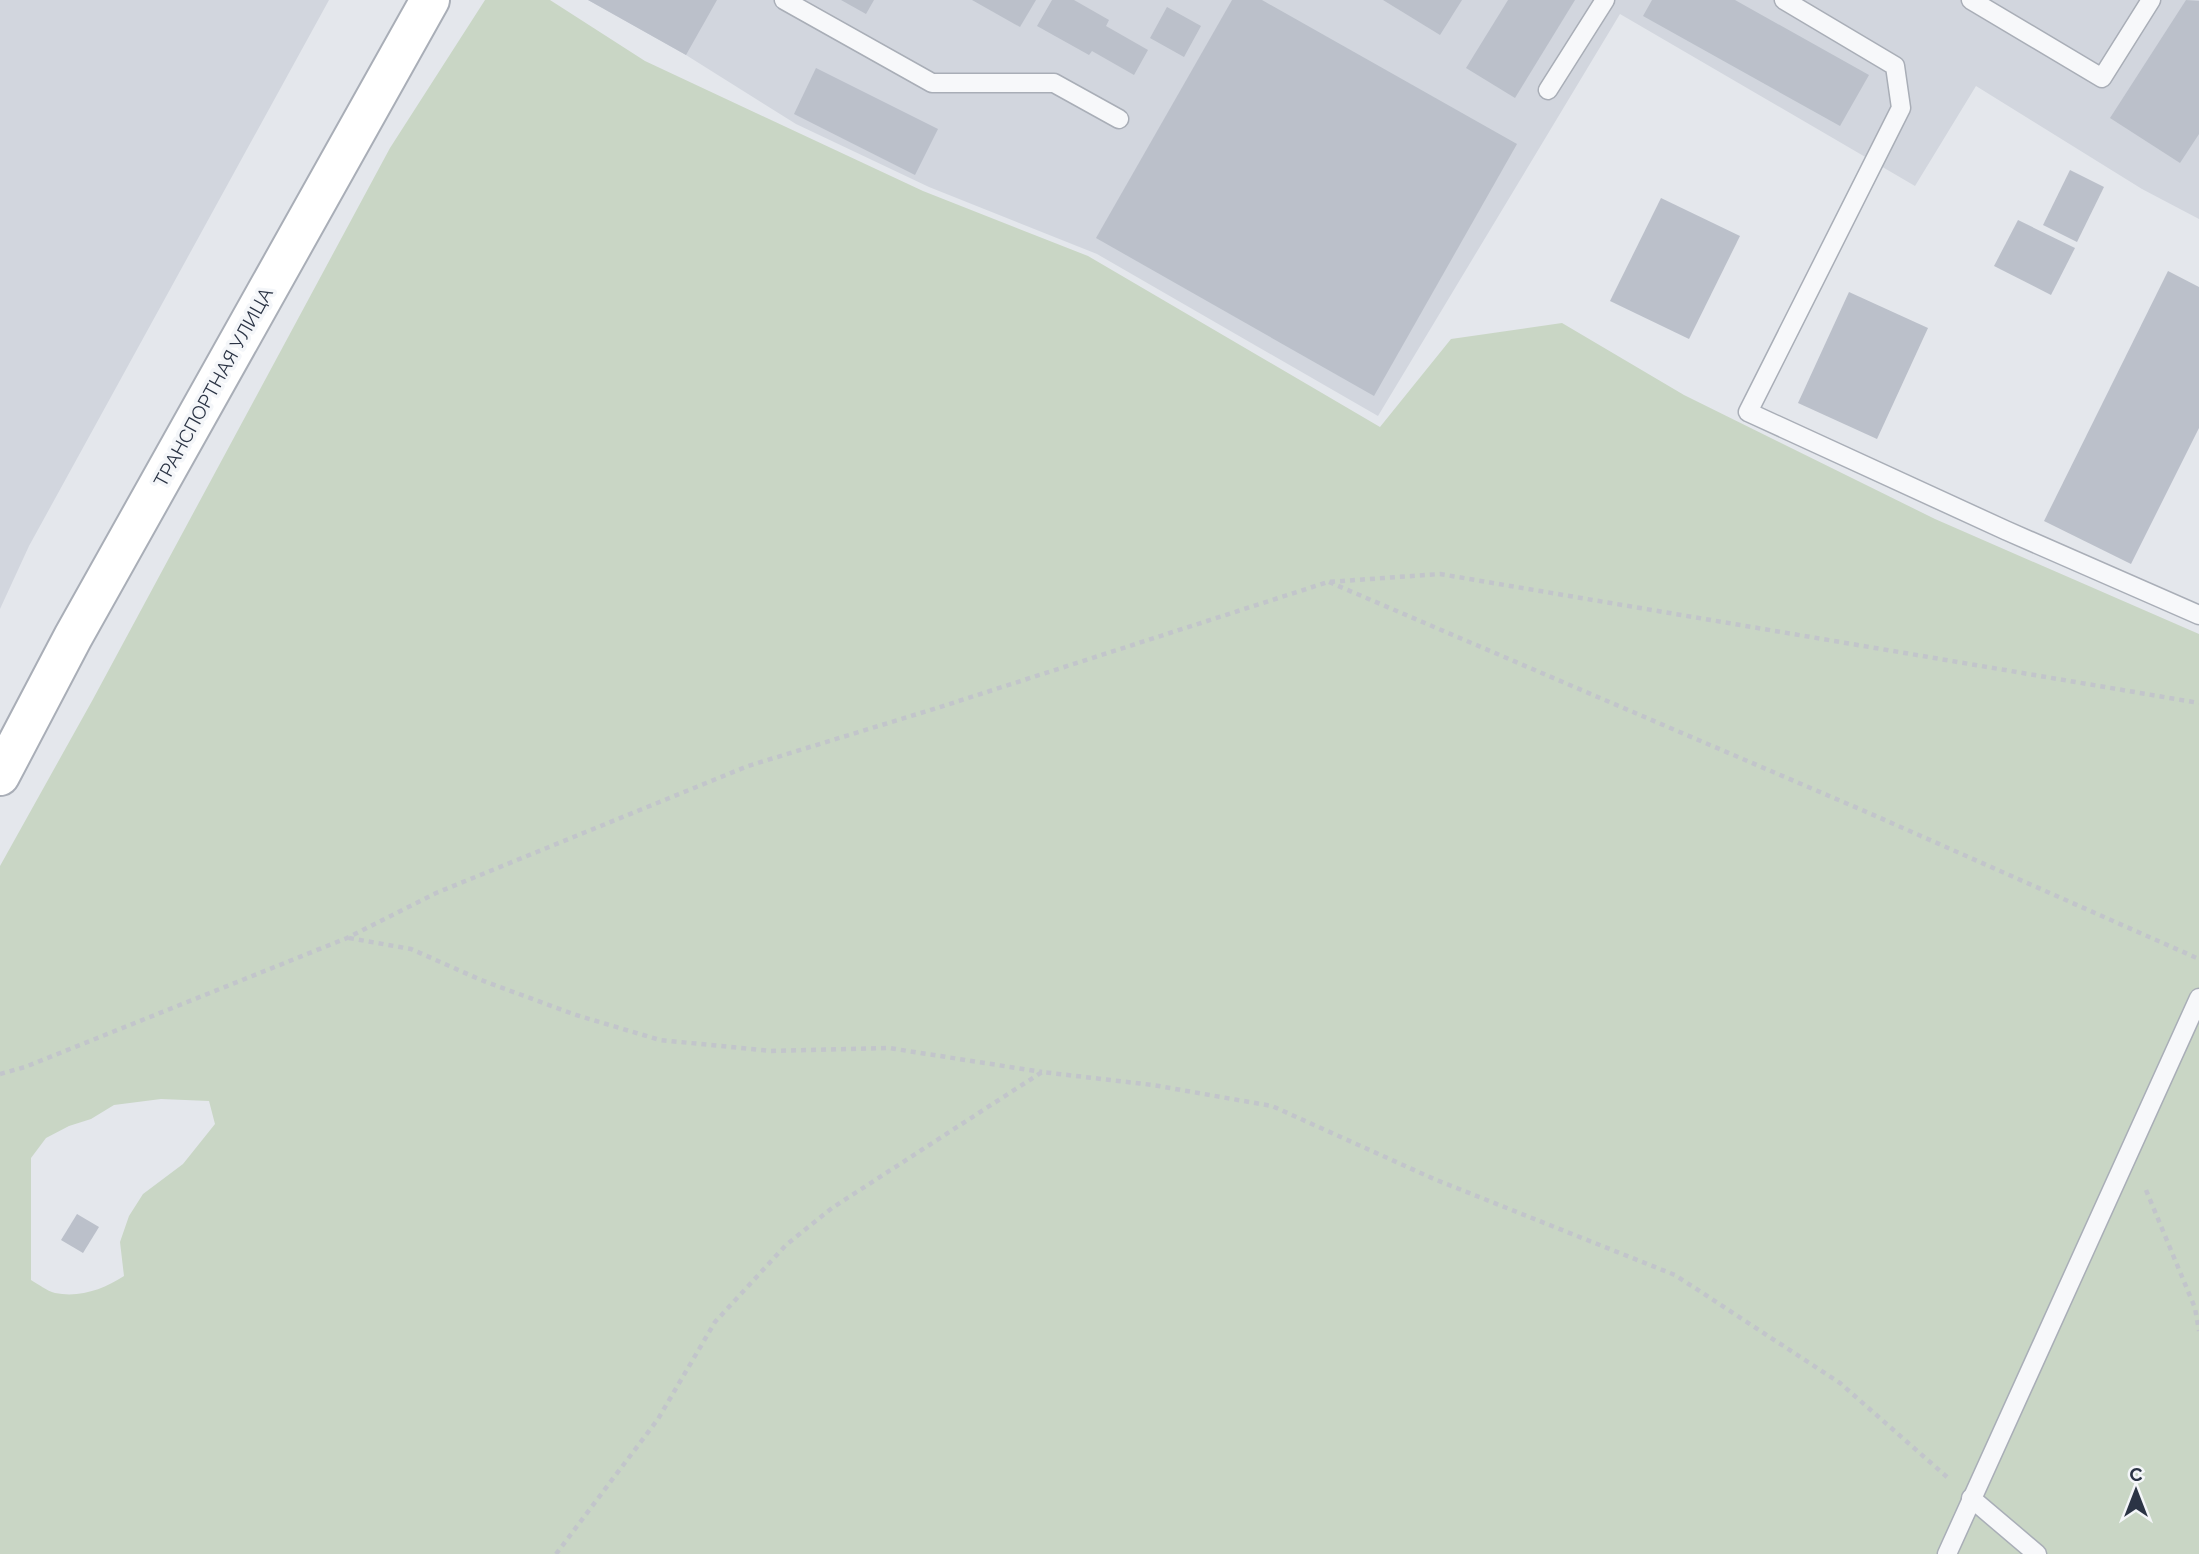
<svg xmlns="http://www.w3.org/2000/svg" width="2199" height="1554" font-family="Raleway,sans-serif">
<rect width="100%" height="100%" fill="#e4e7ec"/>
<g fill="#d2d6de">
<polygon points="0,0 329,0 29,546 0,609"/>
<polygon points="588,0 2199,0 2199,219 2142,189 1976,86 1915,186 1620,14 1378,416 1097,254 929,187 796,124 686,55"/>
</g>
<path fill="#c9d6c5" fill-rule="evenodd" d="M485,0H550L645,61L923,191L1088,256L1380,427L1451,339L1562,323L1684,395L1935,519L2199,634V1554H0V866L92,701L390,148ZM161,1099L209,1101L215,1124L183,1164L143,1194L129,1216L120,1242L124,1276C104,1289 80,1298 55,1293C47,1291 38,1284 31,1280V1158L46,1138L69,1126L91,1119L114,1105Z"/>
<g fill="#bbc0ca">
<polygon points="588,0 717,0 686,55"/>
<polygon points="841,0 874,0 866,14"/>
<polygon points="972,0 1036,0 1020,27"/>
<polygon points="1052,0 1074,0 1109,20 1106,26 1148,50 1134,75 1092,51 1089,55 1037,26"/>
<polygon points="1232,0 1262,0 1517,144 1374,396 1096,238"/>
<polygon points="1383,0 1462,0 1440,35"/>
<polygon points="1508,0 1575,0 1515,98 1466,68"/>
<polygon points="1652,0 1735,0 1869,75 1840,126 1643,16"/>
<polygon points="2186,0 2199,1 2199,134 2180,163 2110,118"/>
<polygon points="1167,7 1201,26 1184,57 1150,38"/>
<polygon points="816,68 938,129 915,175 794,114"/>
<polygon points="2070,170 2104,187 2077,242 2043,225"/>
<polygon points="1661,198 1740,236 1689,339 1610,301"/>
<polygon points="2018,220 2075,248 2051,295 1994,266"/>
<polygon points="2168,271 2199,287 2199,428 2131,564 2044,521"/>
<polygon points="1849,292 1928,328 1877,439 1798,403"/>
<polygon points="77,1214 99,1227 83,1253 61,1240"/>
</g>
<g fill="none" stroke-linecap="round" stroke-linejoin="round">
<g stroke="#a9aeb7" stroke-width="21">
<g id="lane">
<polyline points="784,0 932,83 1054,83 1119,119"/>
<polyline points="1784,0 1895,66 1901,108 1748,412 2005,530 2199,615"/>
<polyline points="1971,0 2102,78 2151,0"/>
<polyline points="1548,90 1605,0"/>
<polyline points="1971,1498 2037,1554"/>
<polyline points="1947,1554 2199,998"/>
</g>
</g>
<g stroke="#a9aeb7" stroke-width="42">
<polyline id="secondary" points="0,776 73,637 430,0"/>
</g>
<g stroke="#c2c5cb" stroke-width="4.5" stroke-dasharray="5 5" stroke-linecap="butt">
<polyline points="1329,582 1869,813 2199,959"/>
<polyline points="349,938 411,949 481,980 576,1015 660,1040 771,1051 889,1048 1042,1072"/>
<polyline points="0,1074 25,1067 347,938 436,893 748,766 937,708 1328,582 1440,574 2199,703"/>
<polyline points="2146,1190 2195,1308 2199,1331"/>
<polyline points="556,1554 658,1419 715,1322 786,1245 832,1208 1042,1072 1153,1085 1272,1106 1434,1179 1675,1275 1840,1383 1947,1477"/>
</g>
<use href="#lane" stroke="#f7f8fa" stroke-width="18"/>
<use href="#secondary" stroke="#fff" stroke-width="38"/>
</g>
<g text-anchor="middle" stroke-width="7" stroke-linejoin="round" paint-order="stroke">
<g font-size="19" fill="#2b3445" stroke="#f4f6f9">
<text transform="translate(213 387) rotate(-61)" y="7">ТРАНСПОРТНАЯ УЛИЦА</text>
</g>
</g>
<g transform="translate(2136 1491)" stroke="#f4f6f9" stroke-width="5" paint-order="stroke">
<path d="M0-5L12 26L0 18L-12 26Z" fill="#2b3445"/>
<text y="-10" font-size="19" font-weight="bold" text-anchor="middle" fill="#2b3445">С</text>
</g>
</svg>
